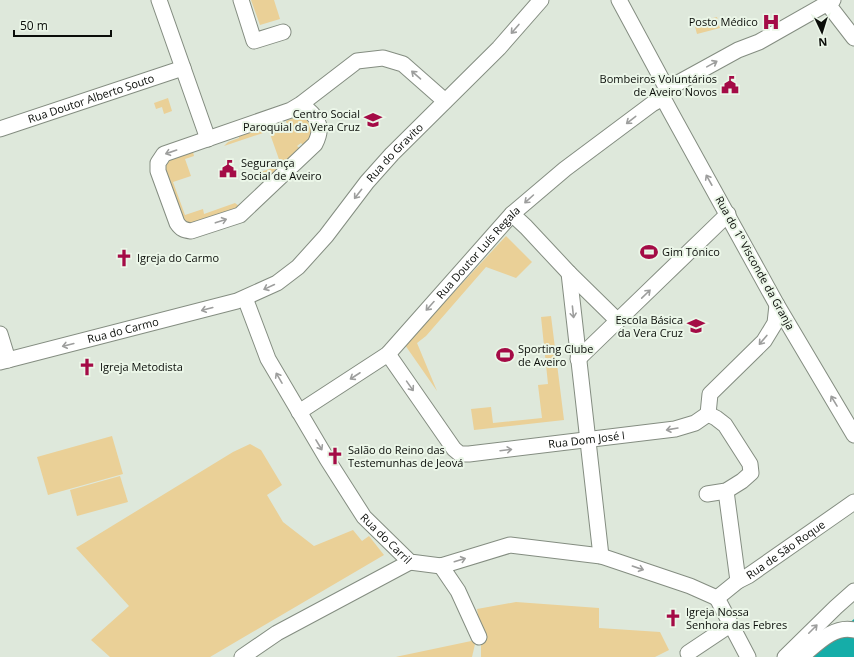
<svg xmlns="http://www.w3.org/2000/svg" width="854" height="657" font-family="'Open Sans',sans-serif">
<rect width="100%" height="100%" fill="#dee8db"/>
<g fill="#ead097">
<polygon points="251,0 274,0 280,19 260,25"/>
<polygon points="717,17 720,28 697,34 694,23"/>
<polygon points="168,98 172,111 164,114 162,107 156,109 154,103"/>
<polygon points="296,117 303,117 311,122 313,134 304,146 301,143 297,146 301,149 266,180 255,174 281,165 269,131 224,146 228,142 239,138 239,136 281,122 283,126 287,125 286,121"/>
<polygon points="193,152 194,156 185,159 191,176 173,182 185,215 203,209 204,214 235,203 239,206 239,207 191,225 188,224 183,219 165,167 170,160"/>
<polygon points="506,236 532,262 516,278 486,267 426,336 417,343 437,391 405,345"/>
<polygon points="551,316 564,420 474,430 471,409 491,407 493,423 542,418 538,385 548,384 541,317"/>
<polygon points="112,436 123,474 48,495 37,457"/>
<polygon points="250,444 261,450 282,485 267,495 283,522 314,546 353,530 362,541 369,536 384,555 210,657 110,657 91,640 129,606 76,548 233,452"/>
<polygon points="120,476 128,502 77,516 70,490"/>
<polygon points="516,602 599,608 599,628 660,632 669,650 655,657 481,657 481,635 477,609"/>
<polygon points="476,640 472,657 396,657 400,656"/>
</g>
<polygon fill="#15ada8" points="854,619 854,657 811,657"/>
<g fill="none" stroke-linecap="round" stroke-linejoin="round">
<g stroke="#848d81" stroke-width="17">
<g id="street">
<polyline points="159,0 208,139"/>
<polyline points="241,0 254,41 283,32"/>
<polyline points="619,0 667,89"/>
<polyline points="827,3 854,38"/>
<polyline points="667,89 663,98 670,111 777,305 854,435"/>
<polyline points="667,89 738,50 759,42 833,0"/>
<path d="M301,104C316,115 325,125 315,144L240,215L191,231C184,230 181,229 177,223L158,171V163L164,154L291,110L301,104L357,61L383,58L403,64L445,101"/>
<path id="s1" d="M0,129L183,68"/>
<polyline points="512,214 526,227 569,273 618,321"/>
<polyline points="569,273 601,556"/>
<path id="s2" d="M245,298L268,359L327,459L364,517L410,562L441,566L510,545L601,556L690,586L717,598"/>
<polyline points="0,334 8,360"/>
<path id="s3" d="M388,354L454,449L460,454H469L675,429L695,423L708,414"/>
<polyline points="578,359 728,214"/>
<path id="s4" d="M0,362L237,301L277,283L298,267L326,236L367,182L392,154L499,48L541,0"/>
<path id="s5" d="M299,412L388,354L512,214L565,169L652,104L663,98"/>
<polyline points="708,414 710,394 764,341 775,323 777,305"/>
<polyline points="726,491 738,581"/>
<polyline points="707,494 726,491 742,481 751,473 750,464 725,425 716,418 708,414"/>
<polyline points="441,566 458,591 479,637"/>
<path id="s6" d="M717,598L738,581L748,576L854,502"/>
<polyline points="717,598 748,657"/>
<polyline points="688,653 730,625"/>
<polyline points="242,657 277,633 410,562"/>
<polyline points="785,657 836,607 854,591"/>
<path d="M801,657C816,645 833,625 854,630"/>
</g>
</g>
<use href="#street" stroke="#fff" stroke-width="15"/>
</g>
<defs><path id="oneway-shaft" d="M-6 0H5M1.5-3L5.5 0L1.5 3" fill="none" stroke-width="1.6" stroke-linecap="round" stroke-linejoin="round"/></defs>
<g stroke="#9d9e9d">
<use href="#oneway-shaft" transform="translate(515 29) rotate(131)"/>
<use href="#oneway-shaft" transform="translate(712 64) rotate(-29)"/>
<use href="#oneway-shaft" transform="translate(416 75) rotate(-139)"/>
<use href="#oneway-shaft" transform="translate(631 120) rotate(142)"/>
<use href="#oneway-shaft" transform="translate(171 152) rotate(161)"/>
<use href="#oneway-shaft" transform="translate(709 180) rotate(-119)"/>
<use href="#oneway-shaft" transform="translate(358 194) rotate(128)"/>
<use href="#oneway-shaft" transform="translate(529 199) rotate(138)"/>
<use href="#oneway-shaft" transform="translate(221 221) rotate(-18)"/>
<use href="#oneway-shaft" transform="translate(269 287) rotate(155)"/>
<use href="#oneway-shaft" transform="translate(646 294) rotate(-44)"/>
<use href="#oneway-shaft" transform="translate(430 306) rotate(132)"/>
<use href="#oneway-shaft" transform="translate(207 309) rotate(165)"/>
<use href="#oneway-shaft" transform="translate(573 312) rotate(84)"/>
<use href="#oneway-shaft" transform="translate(763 340) rotate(130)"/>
<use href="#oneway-shaft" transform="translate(68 345) rotate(166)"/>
<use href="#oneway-shaft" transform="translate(355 376) rotate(147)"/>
<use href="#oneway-shaft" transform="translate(279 378) rotate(-120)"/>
<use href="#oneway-shaft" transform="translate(410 386) rotate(55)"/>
<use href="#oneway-shaft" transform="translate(834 401) rotate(-121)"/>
<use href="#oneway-shaft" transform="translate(672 429) rotate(170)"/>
<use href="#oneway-shaft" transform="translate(319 445) rotate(59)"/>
<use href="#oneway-shaft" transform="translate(506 450) rotate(-7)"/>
<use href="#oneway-shaft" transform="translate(460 560) rotate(-17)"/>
<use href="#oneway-shaft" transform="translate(638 568) rotate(19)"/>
<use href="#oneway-shaft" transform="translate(813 629) rotate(-45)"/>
</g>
<defs>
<g id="hospital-bare" transform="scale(1.38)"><path d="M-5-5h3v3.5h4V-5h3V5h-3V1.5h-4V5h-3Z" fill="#a40b46" stroke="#ebf6e8" stroke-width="2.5" paint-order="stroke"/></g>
<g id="civic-bare" transform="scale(1.38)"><path d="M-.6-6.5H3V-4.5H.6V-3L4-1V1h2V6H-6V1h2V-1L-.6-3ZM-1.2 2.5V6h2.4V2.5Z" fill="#a40b46" stroke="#ebf6e8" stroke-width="2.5" paint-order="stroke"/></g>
<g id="school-bare" transform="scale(1.38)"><path d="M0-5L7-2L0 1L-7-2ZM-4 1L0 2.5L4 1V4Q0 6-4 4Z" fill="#a40b46" stroke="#ebf6e8" stroke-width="2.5" paint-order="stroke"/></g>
<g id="stadium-bare" transform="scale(1.38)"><path d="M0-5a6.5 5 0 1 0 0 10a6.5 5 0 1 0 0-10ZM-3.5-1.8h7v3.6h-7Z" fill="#a40b46" stroke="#ebf6e8" stroke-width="2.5" paint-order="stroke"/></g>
<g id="church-bare" transform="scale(1.38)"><path d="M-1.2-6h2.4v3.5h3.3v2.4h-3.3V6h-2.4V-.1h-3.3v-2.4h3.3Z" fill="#a40b46" stroke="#ebf6e8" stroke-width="2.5" paint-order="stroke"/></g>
</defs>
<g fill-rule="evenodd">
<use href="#hospital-bare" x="771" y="22"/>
<use href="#civic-bare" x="730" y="85"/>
<use href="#school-bare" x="373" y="120"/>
<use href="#civic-bare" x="228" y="169"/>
<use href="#stadium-bare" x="649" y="252"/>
<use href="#church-bare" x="124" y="258"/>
<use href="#school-bare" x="696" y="326"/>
<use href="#stadium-bare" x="505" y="355"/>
<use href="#church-bare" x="87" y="367"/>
<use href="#church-bare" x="335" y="456"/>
<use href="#church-bare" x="673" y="618"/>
</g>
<g text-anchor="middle" stroke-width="4" stroke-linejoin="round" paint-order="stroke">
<g font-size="11" fill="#0a0d09" stroke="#ebf6e8" text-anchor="start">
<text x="758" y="26" text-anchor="end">Posto Médico</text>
<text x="717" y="83" text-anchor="end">Bombeiros Voluntários<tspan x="717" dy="13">de Aveiro Novos</tspan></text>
<text x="360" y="118" text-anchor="end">Centro Social<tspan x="360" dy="13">Paroquial da Vera Cruz</tspan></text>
<text x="241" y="167">Segurança<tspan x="241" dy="13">Social de Aveiro</tspan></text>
<text x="662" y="256">Gim Tónico</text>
<text x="137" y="262">Igreja do Carmo</text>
<text x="683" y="324" text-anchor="end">Escola Básica<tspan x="683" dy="13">da Vera Cruz</tspan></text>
<text x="518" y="353">Sporting Clube<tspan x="518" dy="13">de Aveiro</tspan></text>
<text x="100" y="371">Igreja Metodista</text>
<text x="348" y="454">Salão do Reino das<tspan x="348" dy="13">Testemunhas de Jeová</tspan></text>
<text x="686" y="616">Igreja Nossa<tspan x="686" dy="13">Senhora das Febres</tspan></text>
</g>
<g font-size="11" fill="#0a0d09" stroke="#ebf6e8">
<text dy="4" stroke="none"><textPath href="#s1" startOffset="96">Rua Doutor Alberto Souto</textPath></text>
<text dy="4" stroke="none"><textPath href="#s4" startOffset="465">Rua do Gravito</textPath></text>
<text dy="4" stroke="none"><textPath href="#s5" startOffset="242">Rua Doutor Luís Regala</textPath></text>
<text transform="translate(755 263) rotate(61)" y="4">Rua do 1º Visconde da Granja</text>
<text dy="4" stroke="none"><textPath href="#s4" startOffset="127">Rua do Carmo</textPath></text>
<text dy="4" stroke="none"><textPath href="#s3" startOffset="251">Rua Dom José I</textPath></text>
<text dy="4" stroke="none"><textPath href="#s2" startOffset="281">Rua do Carril</textPath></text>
<text dy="4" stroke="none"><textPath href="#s6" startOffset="84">Rua de São Roque</textPath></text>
</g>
</g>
<g transform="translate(822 32) rotate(176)" stroke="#ebf6e8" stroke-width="3" paint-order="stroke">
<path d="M0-3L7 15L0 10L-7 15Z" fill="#0a0d09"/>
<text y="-6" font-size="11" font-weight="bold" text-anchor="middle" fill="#0a0d09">N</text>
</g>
<path d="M14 30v6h97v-6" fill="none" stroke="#0a0d09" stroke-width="2"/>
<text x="20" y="30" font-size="12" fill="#0a0d09" stroke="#ebf6e8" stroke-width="3" paint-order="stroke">50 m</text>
</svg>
